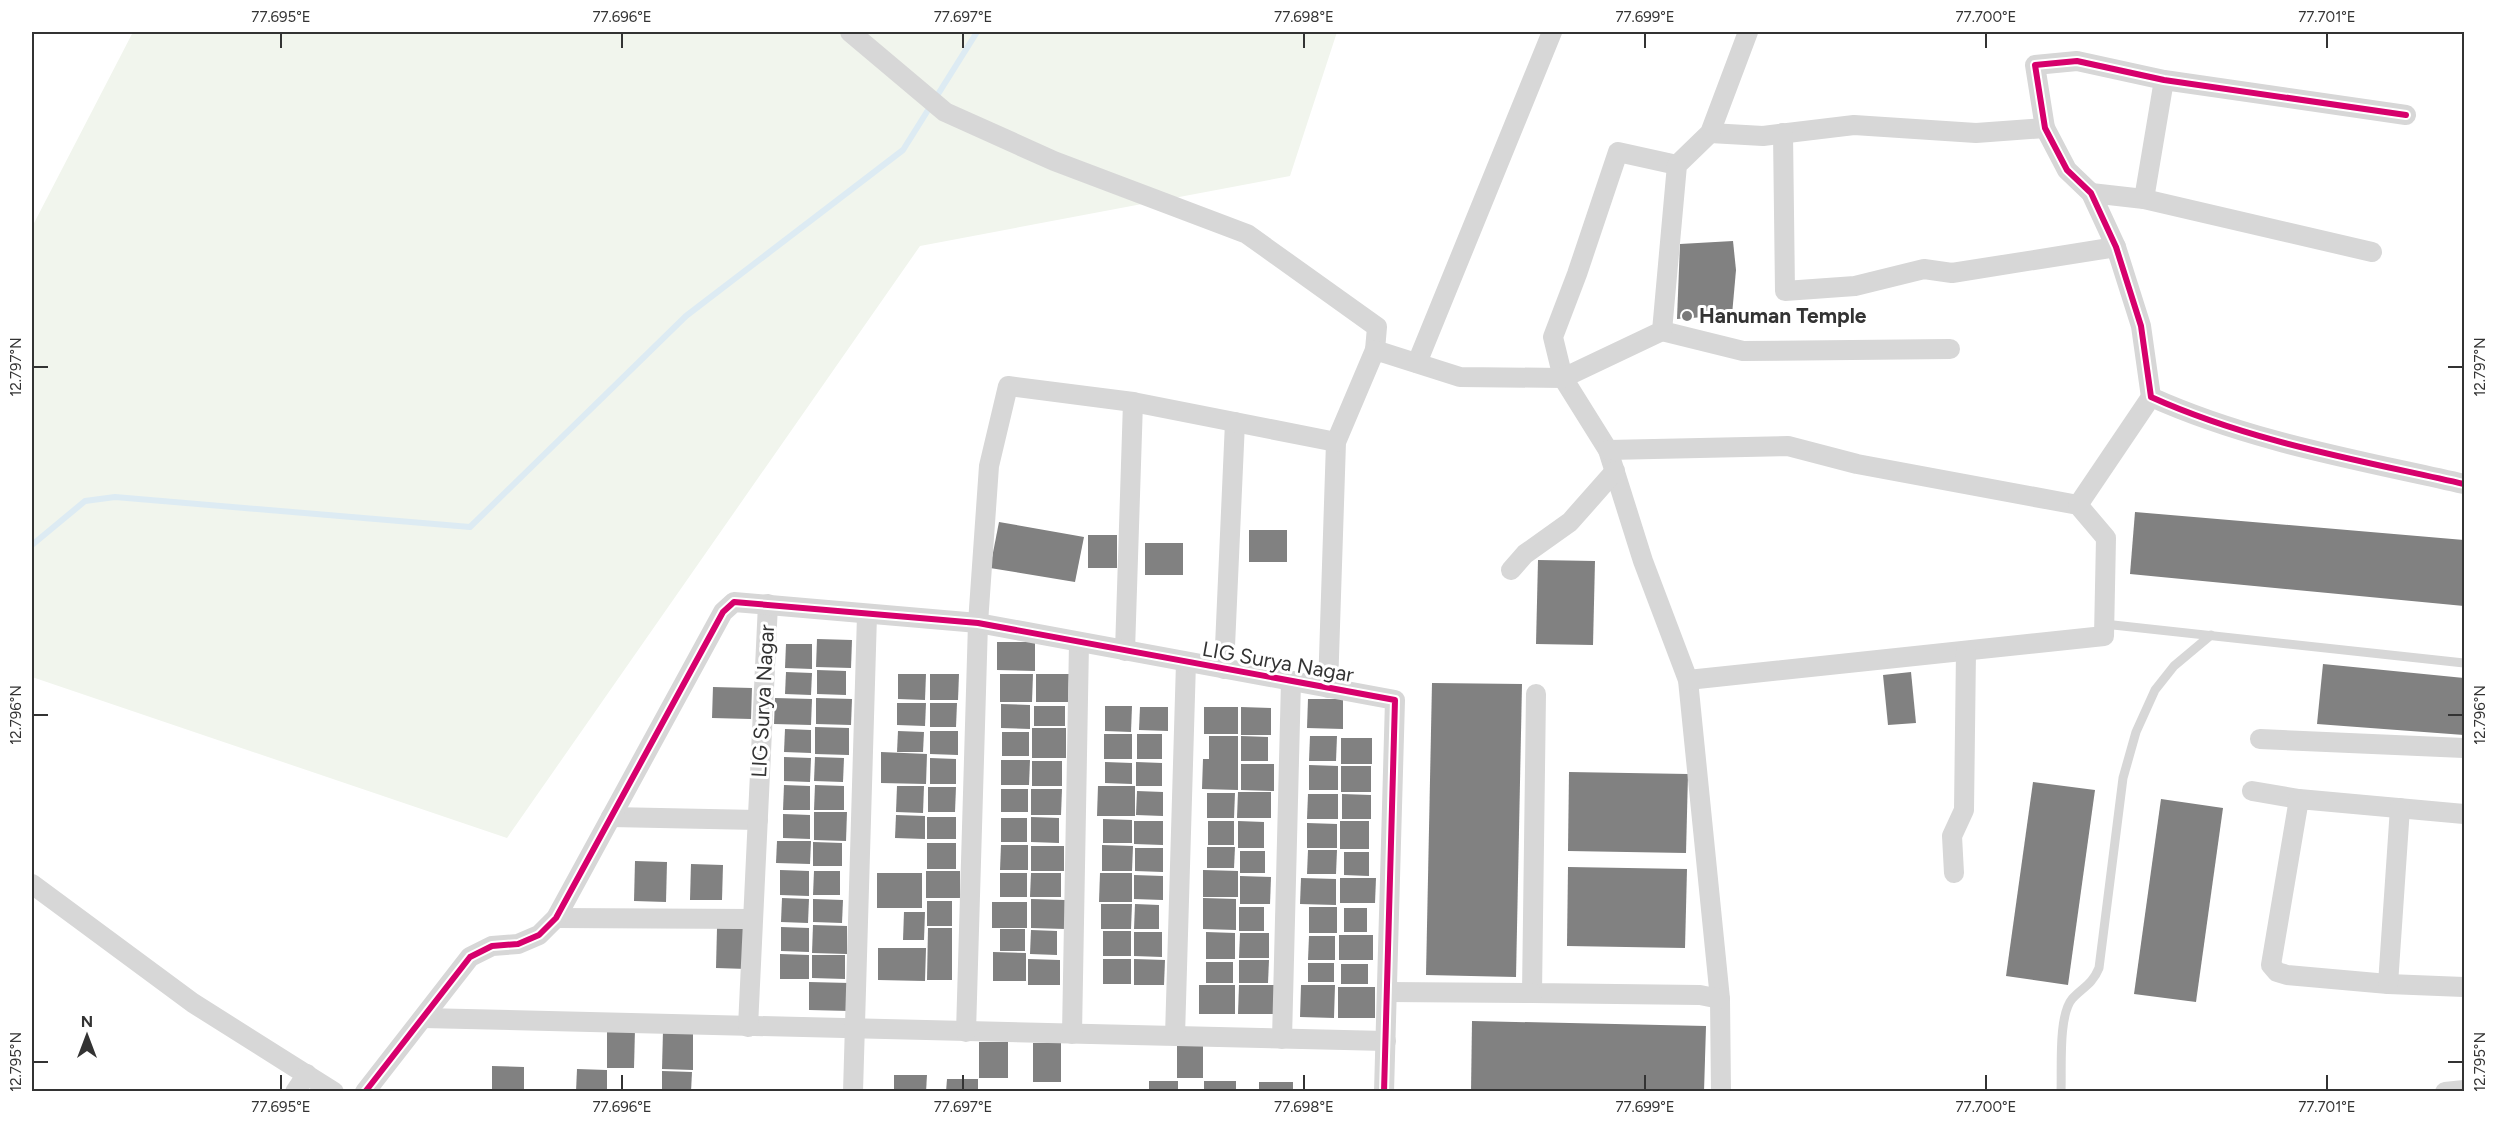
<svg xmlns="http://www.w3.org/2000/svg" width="2496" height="1123" viewBox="0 0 2496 1123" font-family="Figtree,sans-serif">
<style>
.green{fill:#f1f5ed}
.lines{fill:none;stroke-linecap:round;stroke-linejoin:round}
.stream{stroke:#ddebf3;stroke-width:6}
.building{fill:#818181}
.lane{stroke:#d7d7d7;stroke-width:9}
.street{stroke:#d7d7d7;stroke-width:20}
.cycleway-casing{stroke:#fff;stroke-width:10}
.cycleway{stroke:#d6006c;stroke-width:6}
.ticks{fill:none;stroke:#333;stroke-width:2}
.poi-dot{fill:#7a7a7a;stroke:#fff;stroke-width:2}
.labels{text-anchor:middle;stroke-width:6;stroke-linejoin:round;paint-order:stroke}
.poi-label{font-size:21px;font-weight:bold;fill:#333;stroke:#fff;text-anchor:start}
.street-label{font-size:21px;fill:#333;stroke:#fff}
.neatline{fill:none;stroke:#333;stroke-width:2}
.ticks-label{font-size:15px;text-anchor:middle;fill:#333}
</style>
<rect width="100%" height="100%" fill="#fff"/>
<!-- green -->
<path class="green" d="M133,32H1337L1290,176L920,246L507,838L32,677V227Z"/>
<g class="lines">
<!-- stream -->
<path class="stream" d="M32,545L85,501L115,497L470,527L686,316L903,150L977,32"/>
</g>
<!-- building -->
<g class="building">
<path d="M1733,241L1736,270L1732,315L1677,319L1680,244Z"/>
<path d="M2135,512L2464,540V606L2130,574Z"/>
<path d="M999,522L1084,537L1075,582L990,568Z"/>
<rect x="1249" y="530" width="38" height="32"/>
<rect x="1088" y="535" width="29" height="33"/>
<rect x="1145" y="543" width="38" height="32"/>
<path d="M1538,560L1595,561L1593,645L1536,644Z"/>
<path d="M817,639L852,640L851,668L816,667Z"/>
<path d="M997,642H1035V671L997,670Z"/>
<path d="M786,644H812V669L785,668Z"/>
<path d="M2323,664L2464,678V735L2317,724Z"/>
<path d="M817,670L846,671V695L817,694Z"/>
<path d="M786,672L812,673L811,695L785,694Z"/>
<path d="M1911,672L1916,723L1888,725L1883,675Z"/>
<path d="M898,674H926L925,700L898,699Z"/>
<path d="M930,674H959L958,700H930Z"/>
<path d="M1000,674H1033L1032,702H1000Z"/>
<path d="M1036,674H1069L1068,702H1036Z"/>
<path d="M1432,683L1522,684L1516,977L1426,975Z"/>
<path d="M713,687L752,688L751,719L712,718Z"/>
<path d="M775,698L812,699L811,725L774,724Z"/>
<path d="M816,698L852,699L851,725L816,724Z"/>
<path d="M1308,699H1343V729L1307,728Z"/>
<path d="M897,703H926L925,726L897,725Z"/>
<path d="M930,703H957L956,727H930Z"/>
<path d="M1001,704L1030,705V729L1001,728Z"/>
<rect x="1034" y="706" width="31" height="20"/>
<path d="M1105,706H1132L1131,732L1105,731Z"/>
<path d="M1140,707H1168V731L1139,730Z"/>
<rect x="1204" y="707" width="34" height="27"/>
<path d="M1241,707L1271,708V735H1241Z"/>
<path d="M815,727L849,728V755L815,754Z"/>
<rect x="1032" y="728" width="34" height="30"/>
<path d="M785,729L811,730V753L784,752Z"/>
<path d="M898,731L924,732L923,752H897Z"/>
<path d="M930,731H958V755L930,754Z"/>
<rect x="1002" y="732" width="27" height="24"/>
<rect x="1104" y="734" width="28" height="25"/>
<rect x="1137" y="734" width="25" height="25"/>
<path d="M1209,736H1238V790L1202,789L1203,759H1209Z"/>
<path d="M1241,736L1268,737V761H1241Z"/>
<path d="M1310,736H1337L1336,761H1309Z"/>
<rect x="1341" y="738" width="31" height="26"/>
<path d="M881,752L927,754L926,784L881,783Z"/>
<path d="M784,757L811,758L810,782L784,781Z"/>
<path d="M815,757L844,758L843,782L814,781Z"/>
<path d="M930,758L956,759V784H930Z"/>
<path d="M1001,760H1030L1029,785H1001Z"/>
<rect x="1032" y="761" width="30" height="25"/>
<path d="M1105,762L1132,763V784L1105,783Z"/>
<path d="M1136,762L1162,763V786H1136Z"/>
<path d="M1241,764H1274V791L1241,790Z"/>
<path d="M1309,765L1338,766V790H1309Z"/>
<rect x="1341" y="766" width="30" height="26"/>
<path d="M1569,772L1688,774L1686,853L1568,851Z"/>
<path d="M2033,782L2095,790L2068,985L2006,976Z"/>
<path d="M784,785L810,786V810H783Z"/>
<path d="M815,785L844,786V810H814Z"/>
<path d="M897,786H924L923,813L896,812Z"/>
<path d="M1098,786H1135V816H1097Z"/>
<path d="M928,787H956L955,812H928Z"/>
<rect x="1001" y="789" width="27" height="23"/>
<path d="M1031,789H1062L1061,815H1031Z"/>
<path d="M1137,791L1163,792V816L1136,815Z"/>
<path d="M1238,792H1271V818H1237Z"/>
<path d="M1207,793H1235L1234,818H1207Z"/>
<path d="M1308,794H1338V819H1307Z"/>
<path d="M1342,794L1371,795V819H1342Z"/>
<path d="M2161,799L2223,808L2196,1002L2134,994Z"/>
<path d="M814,812H847L846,841L814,840Z"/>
<path d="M783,814L810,815V839L783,838Z"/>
<path d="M896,815L925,816V839L895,838Z"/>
<rect x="927" y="817" width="29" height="22"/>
<path d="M1031,817L1059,818V843L1031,842Z"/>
<rect x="1001" y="818" width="26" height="24"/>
<path d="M1103,819L1132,820V843H1103Z"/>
<path d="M1134,821H1163V845L1134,844Z"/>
<rect x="1208" y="821" width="26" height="24"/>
<path d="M1238,821L1264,822V848H1238Z"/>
<rect x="1340" y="821" width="29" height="28"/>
<path d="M1307,823L1337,824V848H1307Z"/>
<path d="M777,841H811L810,864L776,863Z"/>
<path d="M813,842L842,843V866H813Z"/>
<rect x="927" y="843" width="29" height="26"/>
<path d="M1001,845H1028V870H1000Z"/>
<path d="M1102,845L1133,846L1132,871H1102Z"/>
<rect x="1031" y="846" width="33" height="25"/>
<path d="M1207,847H1235L1234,868H1207Z"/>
<path d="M1135,848H1163V872L1135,871Z"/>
<path d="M1308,850H1337L1336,874H1307Z"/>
<rect x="1240" y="851" width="25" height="22"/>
<path d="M1344,852H1369V876L1344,875Z"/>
<path d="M635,861L667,862L666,902L634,901Z"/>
<path d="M691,864L723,865L722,900H690Z"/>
<path d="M1568,867L1687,869L1685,948L1567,946Z"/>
<path d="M780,870L809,871V896L780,895Z"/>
<path d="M1203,870L1238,871V897H1203Z"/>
<path d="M814,871H840V895H813Z"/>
<rect x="926" y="871" width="34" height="27"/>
<rect x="877" y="873" width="45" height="35"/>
<rect x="1000" y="873" width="27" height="24"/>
<path d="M1031,873H1061V897H1030Z"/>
<path d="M1100,873H1132V902H1099Z"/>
<path d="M1134,875L1163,876V900L1134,899Z"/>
<path d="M1240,876L1271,877L1270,904H1240Z"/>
<path d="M1301,878L1336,879V905L1300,904Z"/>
<path d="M1340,878H1376L1375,903H1340Z"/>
<path d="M782,898L809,899L808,923L781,922Z"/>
<path d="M1203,898L1236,899V930L1203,929Z"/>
<path d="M813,899L843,900L842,923L813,922Z"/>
<path d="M1031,899L1065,900V929L1031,928Z"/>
<rect x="927" y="901" width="25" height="25"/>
<rect x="992" y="902" width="35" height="26"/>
<path d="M1101,904H1132L1131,929H1101Z"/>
<path d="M1135,904L1159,905V929H1134Z"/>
<rect x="1239" y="907" width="25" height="24"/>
<rect x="1309" y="907" width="28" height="26"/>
<rect x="1344" y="908" width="23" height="24"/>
<path d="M904,912H925L924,940H903Z"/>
<path d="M813,925L847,926V954L812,953Z"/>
<path d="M781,927L809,928V952L781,951Z"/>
<path d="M717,928L747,929V969L716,968Z"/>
<path d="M928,928H952V980H927Z"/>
<rect x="1000" y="929" width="25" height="22"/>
<path d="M1031,930L1057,931V955L1030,954Z"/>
<rect x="1103" y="931" width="28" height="25"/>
<path d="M1134,932H1162V957L1134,956Z"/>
<path d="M1206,932L1235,933V959H1206Z"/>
<path d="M1240,933H1269V958H1239Z"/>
<rect x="1339" y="935" width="34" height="25"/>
<path d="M1309,936H1335V960H1308Z"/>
<path d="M878,948H926L925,981L878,980Z"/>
<path d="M993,952L1026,953V981H993Z"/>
<path d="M780,954L809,955V979H780Z"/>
<path d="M812,955H845V979L812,978Z"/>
<path d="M1028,959L1060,960V985H1028Z"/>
<rect x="1103" y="959" width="28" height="25"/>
<path d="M1134,959L1165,960L1164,985H1134Z"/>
<path d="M1239,960H1269L1268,983H1239Z"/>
<rect x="1206" y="962" width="27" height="21"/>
<rect x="1308" y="963" width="26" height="19"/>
<rect x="1341" y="964" width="27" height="20"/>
<path d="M809,982L850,983V1011L809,1010Z"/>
<rect x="1199" y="985" width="36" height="29"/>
<path d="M1239,985H1276V1014H1238Z"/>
<path d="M1301,985H1335L1334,1018L1300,1017Z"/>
<rect x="1338" y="987" width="37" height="31"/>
<path d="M1472,1021L1706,1026L1704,1092H1471Z"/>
<path d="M607,1029H635L634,1068H607Z"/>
<path d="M663,1031H693V1070L662,1069Z"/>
<rect x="979" y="1042" width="29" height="36"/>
<rect x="1033" y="1043" width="28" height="39"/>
<rect x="1177" y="1045" width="26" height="33"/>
<path d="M492,1066L524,1067V1092H492Z"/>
<path d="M577,1069L607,1070V1092H576Z"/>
<path d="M662,1071L692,1072L691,1092H662Z"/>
<path d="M894,1075H927L926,1092H894Z"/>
<path d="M947,1079H978V1092H946Z"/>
<rect x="1149" y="1081" width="29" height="11"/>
<rect x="1204" y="1081" width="32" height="11"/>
<rect x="1259" y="1082" width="34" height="10"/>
</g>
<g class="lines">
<!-- lane -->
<g class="lane">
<path d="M2104,624L2464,663"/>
<path d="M2061,1092C2062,1069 2058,1016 2072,999C2083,987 2092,985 2099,968L2123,778L2136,732L2155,690L2174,666L2211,635"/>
</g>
<!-- street -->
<g class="street">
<path d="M850,32L945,112L1054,161L1247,234L1377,327L1375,350"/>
<path d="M2406,115L2164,80L2077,61L2035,65L2045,128L2067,170L2091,193L2116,247L2141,326L2151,397C2251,442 2359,460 2464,484"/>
<path d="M1710,133L1763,136L1854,125L1976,133L2045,128"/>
<path d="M1783,133L1785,291L1855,286L1924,269L1952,273L2116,247"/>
<path d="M1677,165L1618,152L1577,274L1553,337L1563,378L1608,450L1643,561L1688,680L1720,999L1721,1092"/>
<path d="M2091,193L2144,199L2372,252"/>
<path d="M2144,199L2164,80"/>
<path d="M1662,331L1743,351L1950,349"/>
<path d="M1417,363L1552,32"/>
<path d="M1608,450L1788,446L1857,464L2078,505L2106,538L2104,636L1688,680"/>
<path d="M2078,505L2151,397"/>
<path d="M1511,570L1525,554L1570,522L1615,471"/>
<path d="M1125,651L1133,402"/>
<path d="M1224,669L1235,422"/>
<path d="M1328,688L1336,442L1375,350L1460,377L1563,378L1662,331L1677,165L1710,133L1748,32"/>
<path d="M1536,694L1532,993L1700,995L1720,999"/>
<path d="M2260,739L2464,748"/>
<path d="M2252,791L2299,799"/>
<path d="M2464,814L2299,799L2271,965L2277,972L2287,975L2388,984L2464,987"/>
<path d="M611,817L758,820"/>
<path d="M1954,873L1952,836L1964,810L1966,651"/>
<path d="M32,884L193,1003L334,1092"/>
<path d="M556,918L753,919"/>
<path d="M2388,984L2400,808"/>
<path d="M1387,992L1532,993"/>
<path d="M423,1018L1386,1041"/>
<path d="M748,1027L768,604"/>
<path d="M966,1032L978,623L989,466L1008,386L1133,402L1336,442"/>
<path d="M1072,1034L1079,643"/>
<path d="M1175,1036L1186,662"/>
<path d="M1282,1039L1291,681"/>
<path d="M295,1092L307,1074"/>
<path d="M365,1092L470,957L492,946L518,944L539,935L556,918L723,612L734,602L978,623L1395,700L1384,1092"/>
<path d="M853,1092L867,615"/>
<path d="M2445,1092L2464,1090"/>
</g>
<defs>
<g id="cycleway">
<path d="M2406,115L2164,80L2077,61L2035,65L2045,128L2067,170L2091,193L2116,247L2141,326L2151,397C2251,442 2359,460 2464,484"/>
<path d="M365,1092L470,957L492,946L518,944L539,935L556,918L723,612L734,602L978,623L1395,700L1384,1092"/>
</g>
</defs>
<!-- cycleway casing -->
<use href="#cycleway" class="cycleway-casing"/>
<!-- cycleway -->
<use href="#cycleway" class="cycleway"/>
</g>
<!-- ticks -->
<path class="ticks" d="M281,33V48M622,33V48M963,33V48M1304,33V48M1645,33V48M1986,33V48M2327,33V48M33,367H48M2448,367H2463M33,715H48M2448,715H2463M33,1062H48M2448,1062H2463M281,1075V1090M622,1075V1090M963,1075V1090M1304,1075V1090M1645,1075V1090M1986,1075V1090M2327,1075V1090"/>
<!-- markers -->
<circle class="poi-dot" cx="1687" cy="316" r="6"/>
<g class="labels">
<!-- poi labels -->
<g class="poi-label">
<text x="1699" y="323">Hanuman Temple</text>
</g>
<!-- street labels -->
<g class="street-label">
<text transform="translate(1278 662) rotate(10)" y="7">LIG Surya Nagar</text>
<text transform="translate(763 701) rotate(-87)" y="7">LIG Surya Nagar</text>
</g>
</g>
<!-- border -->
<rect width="2496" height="1123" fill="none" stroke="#ffffff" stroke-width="66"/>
<!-- north arrow -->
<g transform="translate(87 1036)" stroke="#ffffff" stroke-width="4.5" paint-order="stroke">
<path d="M0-4.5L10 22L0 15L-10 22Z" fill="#333333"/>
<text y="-9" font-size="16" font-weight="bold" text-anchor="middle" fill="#333333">N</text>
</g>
<rect x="33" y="33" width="2430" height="1057" class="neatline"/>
<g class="ticks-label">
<text x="281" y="22">77.695°E</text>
<text x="622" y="22">77.696°E</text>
<text x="963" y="22">77.697°E</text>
<text x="1304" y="22">77.698°E</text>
<text x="1645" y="22">77.699°E</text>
<text x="1986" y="22">77.700°E</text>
<text x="2327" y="22">77.701°E</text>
<text transform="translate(16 367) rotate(-90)" y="5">12.797°N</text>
<text transform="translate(2480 367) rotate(-90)" y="5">12.797°N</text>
<text transform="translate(16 715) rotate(-90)" y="5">12.796°N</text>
<text transform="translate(2480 715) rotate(-90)" y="5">12.796°N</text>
<text transform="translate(16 1062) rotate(-90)" y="5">12.795°N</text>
<text transform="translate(2480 1062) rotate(-90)" y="5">12.795°N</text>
<text x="281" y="1112">77.695°E</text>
<text x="622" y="1112">77.696°E</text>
<text x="963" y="1112">77.697°E</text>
<text x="1304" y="1112">77.698°E</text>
<text x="1645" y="1112">77.699°E</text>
<text x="1986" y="1112">77.700°E</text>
<text x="2327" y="1112">77.701°E</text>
</g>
</svg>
